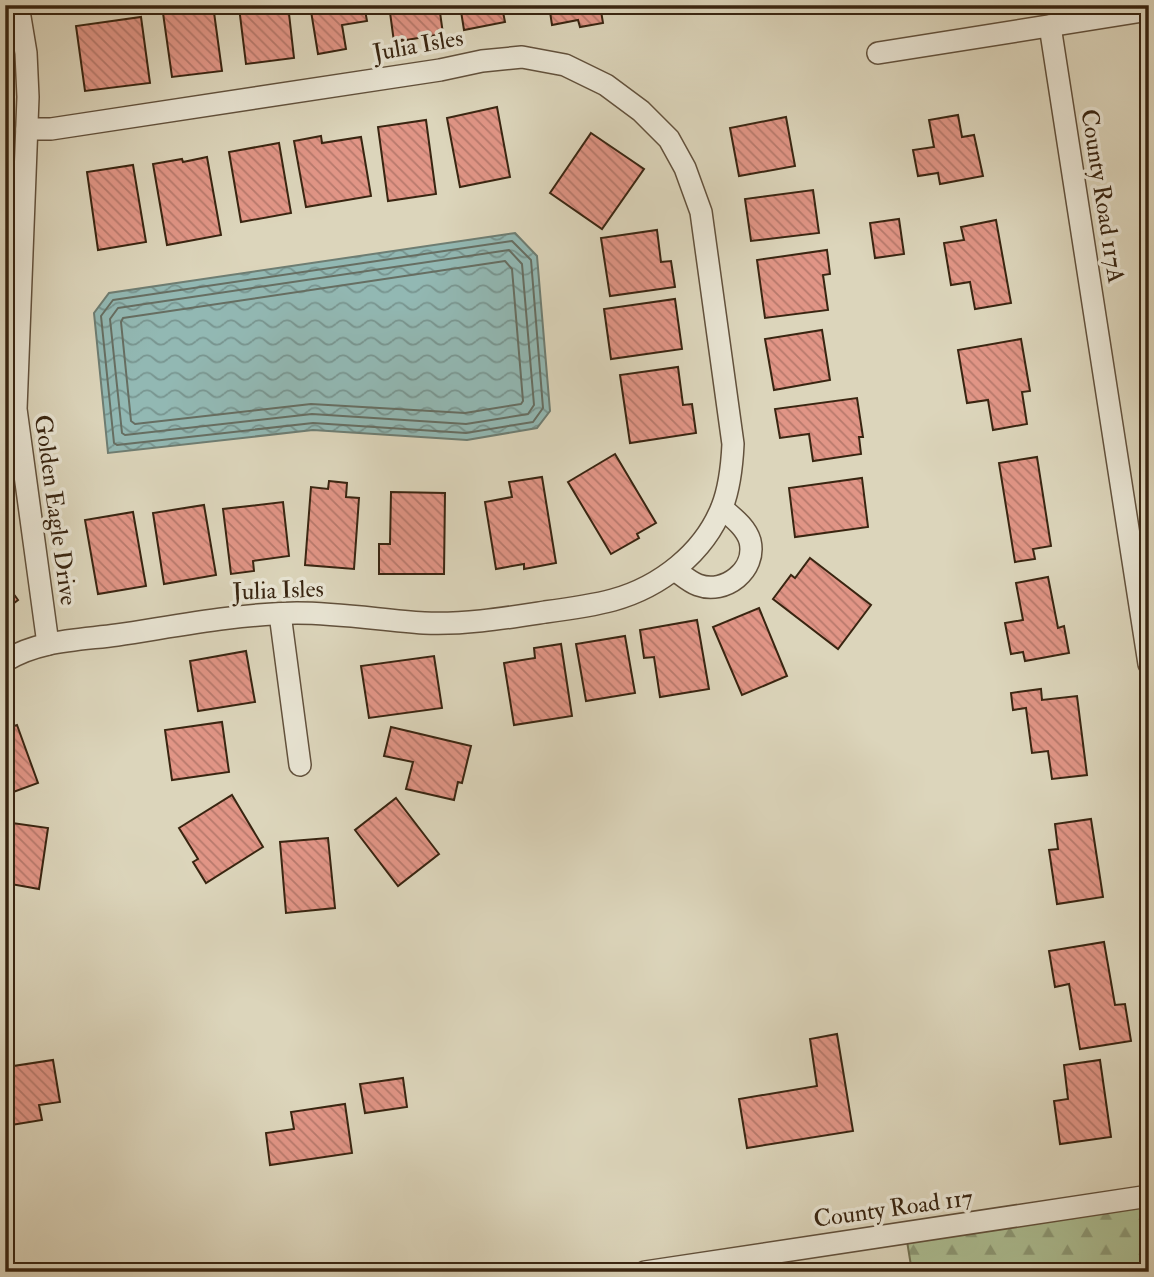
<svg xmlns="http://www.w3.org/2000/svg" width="1154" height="1277" viewBox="0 0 1154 1277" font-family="'IM FELL Double Pica',serif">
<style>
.forest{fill:url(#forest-firs);stroke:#727252;stroke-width:2}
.water{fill:url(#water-waves);stroke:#6e7d72;stroke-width:2}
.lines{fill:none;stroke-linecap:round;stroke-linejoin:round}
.shore{stroke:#666e62;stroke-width:2}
.building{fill:url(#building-back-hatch);stroke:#392511;stroke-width:2}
.street-casing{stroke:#62513c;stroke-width:24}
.street{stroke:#e8e4d3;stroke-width:21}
.labels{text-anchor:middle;stroke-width:7;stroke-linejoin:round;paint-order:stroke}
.street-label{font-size:24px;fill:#392511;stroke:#e8e4d3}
</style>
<defs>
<pattern id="forest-firs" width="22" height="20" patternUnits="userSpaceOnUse" patternTransform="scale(1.75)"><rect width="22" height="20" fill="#acbe93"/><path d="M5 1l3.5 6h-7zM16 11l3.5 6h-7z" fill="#8d9a77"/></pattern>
<pattern id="water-waves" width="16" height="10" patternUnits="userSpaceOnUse" patternTransform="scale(1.75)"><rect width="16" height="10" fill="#92b8b3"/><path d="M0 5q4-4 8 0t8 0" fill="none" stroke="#789590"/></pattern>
<pattern id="building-back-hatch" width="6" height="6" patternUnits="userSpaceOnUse" patternTransform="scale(1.75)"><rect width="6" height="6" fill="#e19586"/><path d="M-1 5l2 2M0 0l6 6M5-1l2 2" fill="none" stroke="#b7796c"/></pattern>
</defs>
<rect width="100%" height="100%" fill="#dcd5bb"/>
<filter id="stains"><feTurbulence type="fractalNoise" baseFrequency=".00286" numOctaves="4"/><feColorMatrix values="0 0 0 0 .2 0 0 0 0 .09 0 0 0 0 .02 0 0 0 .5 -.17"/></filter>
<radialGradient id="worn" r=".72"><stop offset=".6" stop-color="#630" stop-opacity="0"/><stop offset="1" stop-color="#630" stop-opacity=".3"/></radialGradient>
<!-- forest -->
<path class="forest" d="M1149,1203V1272H912L907,1241Z"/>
<!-- water -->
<path class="water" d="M515,233L537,256L550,411L537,428L467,440L313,430L108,453L94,313L109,293Z"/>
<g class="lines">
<!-- shore -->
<g class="shore">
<path d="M512,241L531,260L543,408L533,422L466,433L313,423L117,445L114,443L101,316L113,300Z"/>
<path d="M509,250L522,264L534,405L528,414L466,424L312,414L125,435L122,433L110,319L118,308Z"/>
<path d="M505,261L512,269L523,401L521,404L465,413L311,404L135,424L131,421L121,322L123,318Z"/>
</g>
</g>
<!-- building -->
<g class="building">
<path d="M213,5L222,71L172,77L162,6Z"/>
<path d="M253,5H288L294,58L246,64L239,7Z"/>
<path d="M310,5H364L367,21L342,25L346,49L318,54Z"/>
<path d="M389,5H439L443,34L394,42Z"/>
<path d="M460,5H519L520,9L503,12L505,22L464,30Z"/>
<path d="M549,5H600L603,23L580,27L578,20L552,25Z"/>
<path d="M141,17L150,83L85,91L76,26Z"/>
<path d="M1149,95V126L1147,127L1142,96Z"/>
<path d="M497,107L510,177L460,187L447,118Z"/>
<path d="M958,115L962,137L974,135L983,176L940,184L938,173L918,176L913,150L934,147L929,120Z"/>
<path d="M786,117L795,166L739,176L730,128Z"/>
<path d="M426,120L436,194L388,201L378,127Z"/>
<path d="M591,133L644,169L602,229L550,193Z"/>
<path d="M321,136L322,143L361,137L371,196L306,207L294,141Z"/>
<path d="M279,143L291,213L241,222L229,152Z"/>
<path d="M207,157L221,235L167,245L153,164L182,159L183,162Z"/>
<path d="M133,165L146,242L98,250L87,172Z"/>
<path d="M813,190L819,233L751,241L745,199Z"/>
<path d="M899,219L904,254L875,258L870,223Z"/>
<path d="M996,220L1011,303L975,309L970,282L951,285L944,243L964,240L961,227Z"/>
<path d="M657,230L661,262L671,261L675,287L610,296L601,238Z"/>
<path d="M827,250L830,274L823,275L828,310L765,318L757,260Z"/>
<path d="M675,299L682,349L611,359L604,309Z"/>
<path d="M822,330L830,380L774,390L765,339Z"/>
<path d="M1021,339L1030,391L1022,392L1027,424L993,430L988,400L967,403L958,350Z"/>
<path d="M678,367L683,405L692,404L696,433L630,443L620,375Z"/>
<path d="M857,398L863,437H859L861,454L813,461L809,434L780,438L775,409Z"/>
<path d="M615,454L656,523L637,534L639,538L611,554L568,482Z"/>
<path d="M1037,457L1051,546L1033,549L1035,559L1015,562L999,463Z"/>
<path d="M542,477L556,563L524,569V564L496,569L485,502L512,497L509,482Z"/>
<path d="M862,478L868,527L795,537L789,488Z"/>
<path d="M329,481L347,483L346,497L359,498L354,569L305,565L311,487L328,489Z"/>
<path d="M391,492L445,493L444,574H379V544H390Z"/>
<path d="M283,502L289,556L253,561L254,571L231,574L223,509Z"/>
<path d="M204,505L216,575L164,584L153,513Z"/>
<path d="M133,512L146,586L98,594L85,520Z"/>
<path d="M810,558L871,605L838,649L773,599L791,575L795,578Z"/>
<path d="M1048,577L1058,628L1064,626L1069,653L1025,661L1023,652L1011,654L1005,623L1023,620L1016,583Z"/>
<path d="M5,582L18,600L5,610Z"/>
<path d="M759,608L787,676L742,695L713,627Z"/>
<path d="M697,620L709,689L660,697L654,657L644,658L640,630Z"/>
<path d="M625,636L635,693L586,701L576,644Z"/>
<path d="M561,644L572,716L514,725L504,663L535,658L534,648Z"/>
<path d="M246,651L255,702L198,711L190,661Z"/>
<path d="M434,656L442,708L369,718L361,666Z"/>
<path d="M1041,689L1042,700L1077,696L1087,775L1052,779L1048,751L1032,753L1026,708L1013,710L1011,693Z"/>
<path d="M222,722L229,772L172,780L165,730Z"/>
<path d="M17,725L38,783L5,795V729Z"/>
<path d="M391,727L471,746L462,783L458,782L454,800L406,789L413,762L384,756Z"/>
<path d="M232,795L263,847L206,883L193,862L198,859L179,828Z"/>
<path d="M396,798L439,854L398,886L355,830Z"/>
<path d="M1091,819L1103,897L1057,904L1049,850L1058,849L1055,824Z"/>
<path d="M5,822L48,828L39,889L5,883Z"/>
<path d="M328,838L335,908L286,913L280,842Z"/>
<path d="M1104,942L1115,1005L1125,1004L1131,1041L1080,1049L1069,984L1055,987L1049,951Z"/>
<path d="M837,1034L853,1131L747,1148L739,1099L817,1086L810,1039Z"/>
<path d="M11,1055L13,1066L53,1060L60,1102L39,1105L42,1120L5,1126V1056Z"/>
<path d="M1100,1060L1111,1137L1060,1144L1054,1101L1068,1099L1064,1065Z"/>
<path d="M403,1078L407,1107L365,1113L360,1084Z"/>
<path d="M345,1104L352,1153L270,1165L266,1133L294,1129L291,1112Z"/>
</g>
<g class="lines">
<defs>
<g id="street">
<path d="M18,5L26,53L28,97L16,409L48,644"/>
<path d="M1050,26L1149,664"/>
<path d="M878,53L1149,10"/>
<path d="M675,570C682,575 690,582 698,585C725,595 757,570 750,541C746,527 732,517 722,508"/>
<path d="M280,614L300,765"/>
<path d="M5,661C38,640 80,640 117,635C177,626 236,614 297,613C339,613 381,620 424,623C464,625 506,618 545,612C568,609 591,606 613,600C660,587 704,553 722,507C730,487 732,465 733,444L701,212L685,168L669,139L641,111L606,85L565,65L522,57L482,61L440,70L51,129H27"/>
<path d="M645,1272L1149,1196"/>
</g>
</defs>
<!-- street casing -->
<use href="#street" class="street-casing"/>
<!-- street -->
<use href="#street" class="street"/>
</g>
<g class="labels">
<!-- street labels -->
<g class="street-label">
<text transform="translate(418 45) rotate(-10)" y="8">Julia Isles</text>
<text transform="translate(1103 196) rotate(81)" y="8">County Road 117A</text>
<text transform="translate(56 510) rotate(82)" y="8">Golden Eagle Drive</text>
<text transform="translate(278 590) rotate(-2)" y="8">Julia Isles</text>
<text transform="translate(893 1208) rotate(-8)" y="8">County Road 117</text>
</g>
</g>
<!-- margin -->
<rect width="1154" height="1277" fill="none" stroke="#dcd5bb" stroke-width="28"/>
<rect x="7" y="7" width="1140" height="1263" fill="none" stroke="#392511" stroke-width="3.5"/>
<rect x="14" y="14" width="1126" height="1249" fill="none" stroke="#392511" stroke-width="2"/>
<rect width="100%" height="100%" filter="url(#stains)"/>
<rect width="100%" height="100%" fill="url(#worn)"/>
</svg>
